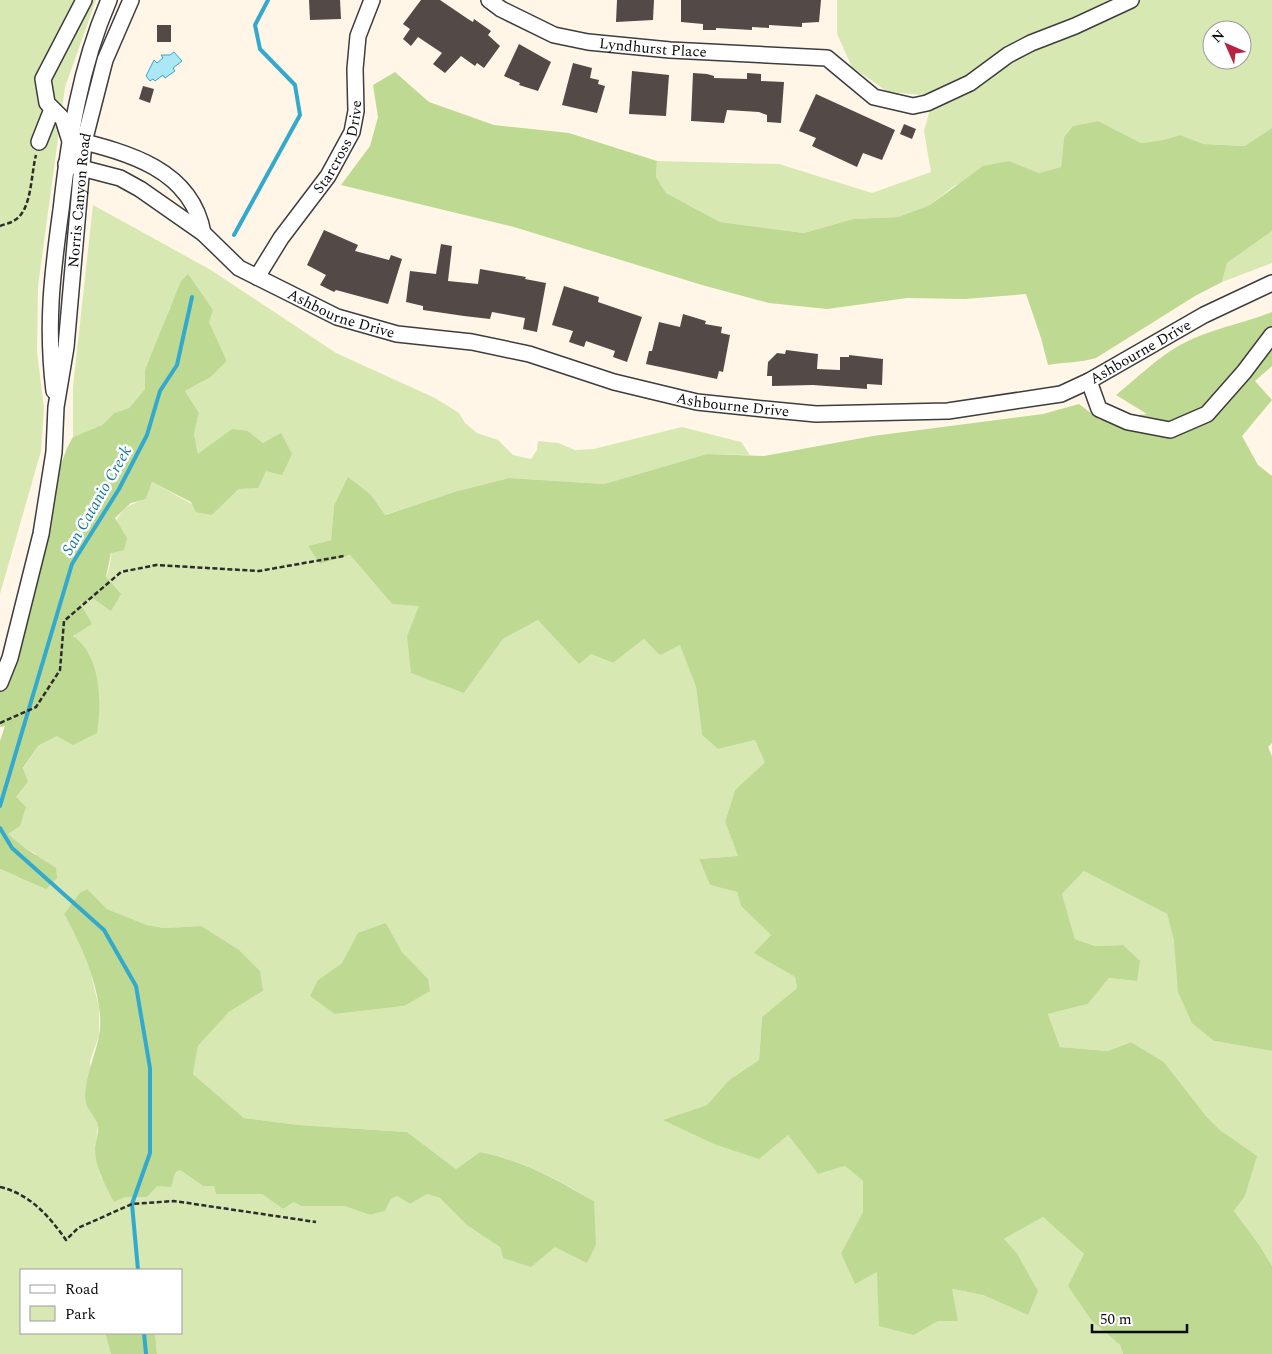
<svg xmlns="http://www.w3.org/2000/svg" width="1272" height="1354" viewBox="0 0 1272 1354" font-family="Spectral,serif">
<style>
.green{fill:#d7e8b2;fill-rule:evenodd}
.forest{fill:#bed991}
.water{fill:#ace7f6;stroke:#33aacd}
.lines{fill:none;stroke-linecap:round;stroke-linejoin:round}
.stream{stroke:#33aacd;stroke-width:4}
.building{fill:#534946}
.minor-casing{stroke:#3d3d3d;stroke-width:18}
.path{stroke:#2c2c2c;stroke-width:2.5;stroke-dasharray:5 2.5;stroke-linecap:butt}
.minor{stroke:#fff;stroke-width:15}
.labels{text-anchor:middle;stroke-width:5;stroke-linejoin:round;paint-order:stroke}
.street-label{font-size:15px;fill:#0a0a0a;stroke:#fff}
.water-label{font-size:16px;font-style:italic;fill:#14779b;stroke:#fff}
</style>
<rect width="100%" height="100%" fill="#fff6e7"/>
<!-- green -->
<g class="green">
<path d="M0,0H96L65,87L38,286L37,352L44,408L41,451L0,594Z"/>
<path d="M837,0H1272V128L1246,146L1204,144L1180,135L1163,140L1141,143L1098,121L1073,126L1064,137L1061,167L1039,173L1009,161L954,186L930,205L898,217L853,219L804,233L720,222L666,193L656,177L657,161L779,164L872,193L931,172L924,131L929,113L924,95L888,92L852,67L837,34ZM1212,30H1242V60H1212Z"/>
<path d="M93,205L211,270L336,353L435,398L459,413L465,423L477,433L498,440L513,455L531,459L537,450L538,441L558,443L575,450L594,449L682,427L741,442L750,455L707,454L604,484L509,478L454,492L384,515L371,495L334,506L331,540L308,546L320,564L350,555L392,604L420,605L407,636L464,693L503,639L538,620L591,654L613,663L644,639L680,644L696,687L702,735L718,749L755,740L766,761L735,790L725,822L738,856L699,859L710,885L737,892L741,906L771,935L755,953L795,977L797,988L762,1017L759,1060L729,1080L707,1105L664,1120L788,1135L818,1174L845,1166L863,1181V1212L841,1253L877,1271L914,1335L938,1321L952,1289L983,1295L1028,1315L1016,1252L1004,1239L1043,1217L1084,1254L1092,1321L1120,1345L1123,1354H157L155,1333H181V1270H21V1333H105L111,1354H0V869L18,877L36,854L25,848L8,834L16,797L28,782L23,769L38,746L57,736L80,603L94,599C98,592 103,585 106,578C120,544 99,512 146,499L152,482L212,515L239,489L263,443L248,431L198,454L194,434L199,413L185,391L211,377L227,361L209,322L170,307L159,340L145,370V389L129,408L114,413L102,425L73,437V387ZM86,889L107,909L147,925L164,928L201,926L263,991L229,1012L198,1046L193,1074L244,1118L299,1125L407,1132L456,1169L480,1152C525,1161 555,1178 594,1201L503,1258L500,1247L440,1198L427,1194L410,1204L397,1196L391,1199L385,1211L370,1215L344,1206H301L294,1202L283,1209L262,1194H216L214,1186H203L180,1170L156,1186L147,1197H125L101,1178L95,1150L98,1125L90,1061L99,1036V1007L90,970L75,932L64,914ZM386,923L402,952L428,979L404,1006L335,1014L318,980L342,963Z"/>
<path d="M1272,231V263L1222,282L1227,263Z"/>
<path d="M1084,871L1167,914L1174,941L1214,1041L1272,1051V1266L1260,1246L1234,1211L1245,1196L1256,1156L1220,1130L1206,1116L1164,1062L1131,1042L1108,1051L1060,1047L1048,1014L1088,1004L1109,978L1137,981L1123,945L1095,946L1075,939L1062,894Z"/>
</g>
<!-- forest -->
<g class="forest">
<path d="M395,72L429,102L494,125L569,133L657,161L656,177L666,193L720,222L804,233L853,219L898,217L930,205L983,166L1009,161L1039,173L1061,167L1064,137L1073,126L1098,121L1141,143L1163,140L1180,135L1204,144L1245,146L1272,128V231L1227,263L1222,282L1195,296L1096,358C1080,363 1065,362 1048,365L1041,338L1026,294L965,299L907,298L827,309L769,303L702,285L514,227L341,185L370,146L378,117L373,85Z"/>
<path d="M188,274L213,310L209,322L227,361L211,377L185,391L199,413L194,434L198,454L232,429L248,431L263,443L281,433L292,454L282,475L266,471L258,488L239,489L212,515L196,512L191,502L152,482L146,499L131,503L115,518L127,538L124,550L111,553L106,577L121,594L111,611L94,599L80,603L92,624L73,636C101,655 102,703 97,733L73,745L57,736L38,746L23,768L28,782L16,797L26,807L20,826L8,834L25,848L56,868L57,878L46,889L0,869V741L5,726L0,727V691H5L17,662L28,612L46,546L57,475L67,448L73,437L102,425L114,413L129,408L145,389V370L181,281Z"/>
<path d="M1272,312V366L1255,381L1272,400L1242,436L1258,465L1272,476V743L1268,747L1272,756V1051L1214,1041L1192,1023L1178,992L1174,941L1167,914L1084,871L1062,894L1075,939L1095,946L1123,945L1140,961L1137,981L1109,978L1088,1004L1048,1014L1060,1047L1108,1051L1131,1042L1164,1062L1206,1116L1220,1130L1257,1156L1245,1196L1234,1211L1260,1246L1272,1266V1354H1123L1120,1345L1092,1321L1068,1286L1084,1254L1043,1217L1004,1239L1016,1252L1038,1291L1028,1315L983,1295L952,1289L958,1321H938L914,1335L879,1326L877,1272L855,1284L841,1253L863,1212V1181L845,1166L818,1174L788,1135L759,1159L714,1144L663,1120L707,1105L729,1080L759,1060L762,1017L797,988L795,977L754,953L771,935L741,906L737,892L710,885L699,859L738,856L725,822L735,790L765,762L755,740L718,749L702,735L696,687L680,645L660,655L644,639L613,663L591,654L579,664L538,620L503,639L464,693L411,673L407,636L419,606L392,604L350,555L320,564L308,546L331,540L334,506L348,477L371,495L385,515L454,492L509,478L604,484L707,454L764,456L873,436L1043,414L1079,404L1100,420L1147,414L1116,395C1136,379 1157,358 1180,345C1209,329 1242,324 1272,312Z"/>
<path d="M87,889L107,909L147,925L164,928L201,926L239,950L260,971L263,991L229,1012L198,1046L193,1074L244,1118L299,1125L407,1132L456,1169L480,1152C525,1161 555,1179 594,1201L596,1245L587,1263L555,1247L531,1267L503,1258L500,1247L467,1225L440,1198L427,1194L410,1204L397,1196L391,1199L385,1211L370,1215L344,1206H301L294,1202L283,1209L262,1194H216L214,1186H203L180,1170L175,1173L171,1187L157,1186L147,1197H125L114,1202C106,1186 95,1168 95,1149C95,1141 99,1134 98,1126C97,1118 88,1111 86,1103C82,1086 96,1053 99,1036C106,1000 82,945 64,914L80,893Z"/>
<path d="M386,923L402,952L428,979L430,991L404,1006L335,1014L310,996L318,980L342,963L358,933Z"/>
<path d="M105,1333H155L157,1354H111Z"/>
</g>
<!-- water -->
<path class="water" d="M174,52L182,61L173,68L175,71L165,78L163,75L155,81L153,79L150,81L146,76L154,60L157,63L163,58L161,55H170Z"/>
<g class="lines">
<!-- stream -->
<g class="stream">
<path d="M234,235L300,115L295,85L260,49L255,25L268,0"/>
<path d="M0,806L72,564L119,489L147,435L160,391L177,365L192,297"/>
<path d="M0,828L12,848L104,930L136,986L150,1068V1153L132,1204L138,1270"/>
<path d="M144,1333L146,1354"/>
</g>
</g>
<!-- building -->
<g class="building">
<path d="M309,0H340L341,19L310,20Z"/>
<path d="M421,0H440L468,19L473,22L474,19L491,31L488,35L500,46L484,68L477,63L475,66L461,56L445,73L433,64L442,53L418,37L411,46L403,39L410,29L403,24Z"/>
<path d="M617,0H654L653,20L616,22Z"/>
<path d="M681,0H821L819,22L802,23V27L769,25V28L752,27V30L716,28V30H703V24L681,22Z"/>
<rect x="157" y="25" width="14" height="17"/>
<path d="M519,44L551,62L538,91L519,85L520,83L504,76Z"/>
<path d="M573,63L592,68L590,78L599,80L598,84L605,86L597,113L562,105Z"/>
<path d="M632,71L669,75L666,116L629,114Z"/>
<path d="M693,73L707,74L714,76V78L747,79V73L761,74V81L784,82L781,123L767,122V115L759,112L727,110L724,123L691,121Z"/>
<path d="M143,86L154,89L150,103L139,99Z"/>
<path d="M816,94L895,130L882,160L863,153L857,167L812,146L816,138L799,131Z"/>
<path d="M904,124L916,129L912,139L900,134Z"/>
<path d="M324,230L358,245L355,251L389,260L391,255L402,259L388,304L336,290L334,292L320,285L326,275L307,265Z"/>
<path d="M441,244L452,246L448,281L478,284L480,269L526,277L525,279L546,283L537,332L523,329L525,318L492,312L490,319L464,316L423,310V306L406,302L410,271L436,274Z"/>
<path d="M564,286L599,297L598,302L642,317L627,362L613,357L615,351L586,341L584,347L569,342L573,331L552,325Z"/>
<path d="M683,314L706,321L705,324L722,327L721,333L730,335L723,372L719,371L717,379L646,364L649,351H652L659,322L680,327Z"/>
<path d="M786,350L818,354L817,369L840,370V357H849V355L883,359L882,385L867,384V389L813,385L772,386V376H767L768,362L777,353L785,354Z"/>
</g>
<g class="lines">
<defs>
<g id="minor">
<path d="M84,0L43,79L47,103L63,119L69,138C124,152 191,167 203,233"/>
<path id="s1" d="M489,0L501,9L554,35L588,42L670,50L827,58L874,97L913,106L927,103L970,83L1008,55L1031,43L1075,26L1131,0"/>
<path d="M39,142L52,109"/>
<path id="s2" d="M66,164L120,178L140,189L203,233L239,268L337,317L397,334L472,342L529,354L614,382L697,402L764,409L816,414L948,411L1061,394L1089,381L1204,315L1272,283"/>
<path id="s3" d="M257,277L281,238L328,176L352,132L356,111L355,69L358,36L372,0"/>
<path d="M1089,381L1099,409L1128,422L1170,430L1207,414L1244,372L1272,335"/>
<path d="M54,391C46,325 52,275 61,210C69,138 80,67 109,0"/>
<path id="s4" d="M0,683L10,658L41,534L54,452L56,407L66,347L84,142L105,60L131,0"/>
</g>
</defs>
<!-- minor casing -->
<use href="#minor" class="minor-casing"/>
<!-- path -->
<g class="path">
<path d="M0,226C5,224 11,223 15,220C32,210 31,173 36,155"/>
<path d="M0,723L36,707L60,670L64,621L121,572L156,565L259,571L344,556"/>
<path d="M0,1187C30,1194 49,1216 66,1240L78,1228L132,1204L174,1201L316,1222"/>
</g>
<!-- minor -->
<use href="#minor" class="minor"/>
</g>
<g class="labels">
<!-- street labels -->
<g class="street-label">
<text dy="5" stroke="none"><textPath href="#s1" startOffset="174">Lyndhurst Place</textPath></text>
<text dy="5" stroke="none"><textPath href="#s3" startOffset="155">Starcross Drive</textPath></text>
<text dy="5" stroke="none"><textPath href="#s4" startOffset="491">Norris Canyon Road</textPath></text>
<text dy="5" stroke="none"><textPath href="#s2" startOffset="318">Ashbourne Drive</textPath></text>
<text dy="5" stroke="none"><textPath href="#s2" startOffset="1142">Ashbourne Drive</textPath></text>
<text dy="5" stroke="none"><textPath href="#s2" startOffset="722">Ashbourne Drive</textPath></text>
</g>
<!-- water labels -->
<g class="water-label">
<text transform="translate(96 500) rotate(-60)" y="6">San Catanio Creek</text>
</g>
</g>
<!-- legend -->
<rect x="20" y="1269" width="162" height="65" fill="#ffffff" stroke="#9d9d9d"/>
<rect x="30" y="1285" width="25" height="8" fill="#ffffff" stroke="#9d9d9d"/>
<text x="65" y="1294" font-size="15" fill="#0a0a0a">Road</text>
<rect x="30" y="1306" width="25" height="15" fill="#d7e8b2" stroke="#9d9d9d"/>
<text x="65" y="1319" font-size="15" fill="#0a0a0a">Park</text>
<!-- north arrow -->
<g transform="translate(1227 45) rotate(315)"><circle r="24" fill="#ffffff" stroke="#9d9d9d"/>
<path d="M0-4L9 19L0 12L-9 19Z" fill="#b92343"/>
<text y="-8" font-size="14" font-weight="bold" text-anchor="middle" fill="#0a0a0a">N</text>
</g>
<!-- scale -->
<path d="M1092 1324v8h95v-8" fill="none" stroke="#0a0a0a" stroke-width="2.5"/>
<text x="1100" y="1324" font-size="15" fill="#0a0a0a" stroke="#ffffff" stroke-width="4" paint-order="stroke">50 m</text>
</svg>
